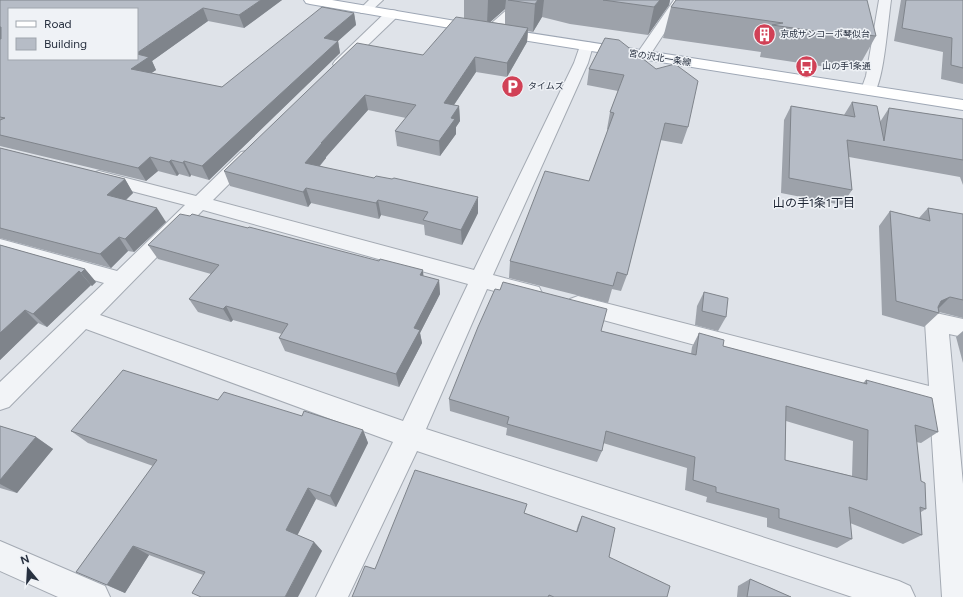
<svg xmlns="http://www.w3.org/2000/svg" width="963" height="597" viewBox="0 0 963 597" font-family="Figtree,'Noto Sans JP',sans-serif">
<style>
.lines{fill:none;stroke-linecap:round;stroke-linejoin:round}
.minor-casing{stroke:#a4aab3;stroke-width:2}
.major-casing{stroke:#9ea7b5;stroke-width:2}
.minor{fill:#f2f4f7;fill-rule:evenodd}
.major{fill:#fff;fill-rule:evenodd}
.wall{fill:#9da2aa;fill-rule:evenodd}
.shaded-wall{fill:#7f848b}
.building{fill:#b6bcc6;stroke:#7f848b;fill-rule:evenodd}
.labels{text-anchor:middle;stroke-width:3;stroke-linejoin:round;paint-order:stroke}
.far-poi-label{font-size:9px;fill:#283140;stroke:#eff2f6;text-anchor:start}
.far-street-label{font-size:9px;fill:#283140;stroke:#eff2f6}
.neighbourhood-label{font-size:12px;fill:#1a2231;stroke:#eff2f6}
</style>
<rect width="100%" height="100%" fill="#dfe3e9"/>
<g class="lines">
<defs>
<g id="minor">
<path d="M369,0H383L369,13H361L359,10Z"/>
<path d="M518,0H531L496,34H486L484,31L486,28Z"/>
<path d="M674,0H686L648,58L643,59L638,58L636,55Z"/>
<path d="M879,0H891C888,20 884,80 874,93L869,95L864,93L861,90L866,76Z"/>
<path d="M392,10L397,11L398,14L397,17L345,67L340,68L335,67L333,64L335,61L387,11Z"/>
<path d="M586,42L591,43L593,46L588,63L493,275L539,287L542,293L539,299L531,301L487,289L426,429L899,581L910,586L915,597H852L417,451L348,597H316L393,442L86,329L9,407L0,410V382L104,283L0,253V239L117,271L185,205L93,181L90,177L93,173L99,171L196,196L241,152L247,151L253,152L256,156L253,160L213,200L474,270L574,63L581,43ZM203,210L468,284L403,421L100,315Z"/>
<path d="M578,296L929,386L925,322L928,316L936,313L963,319V337L949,334L963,484V597H942L930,409L570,311L567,305L570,299Z"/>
<path d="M0,541L105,586L110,597H58L0,571Z"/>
</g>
<path id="major" d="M304,0H332L491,27L963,100V110L491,35L310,4L306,3Z"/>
</defs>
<!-- minor casing -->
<use href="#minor" class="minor-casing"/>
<!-- major casing -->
<use href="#major" class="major-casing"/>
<!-- minor -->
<use href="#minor" class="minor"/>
<!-- major -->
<use href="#major" class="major"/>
</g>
<!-- wall -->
<g class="wall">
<path d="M0,0H282L244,28L208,21L152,61L156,70L151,73L222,87L354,13L356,25L338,41L340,53L209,180L191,175L190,177L179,174L177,176L158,171L146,181L0,146Z"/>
<path d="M464,0H670L669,5L648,35L570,24L542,17L533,32L528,31L527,42L507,77L476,72L454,105L459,106L460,121L456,127V134L440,156L397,146L395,131L406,118L368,110L326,157V158L320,166L478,213L462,245L425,235L424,225L381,215L379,219L311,203L308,207L230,186L224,171L423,55L464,18ZM505,9V24L490,22Z"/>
<path d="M676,0L876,36L858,68L842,66L840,69L760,57L761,52L663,38L671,7Z"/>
<path d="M901,0H963V84L941,79L943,52L894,41Z"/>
<path d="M605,38L688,127L682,144L660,140L627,275L621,291L612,289L608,303L509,278L510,261L589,181L608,130L607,129L610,112L618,91L587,85L589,69Z"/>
<path d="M852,102L880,122L889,108L963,119V185L960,177L849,157L852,190L842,205L781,193L784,120L791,106L844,115Z"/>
<path d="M0,148L125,179L133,193L126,200L166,222L134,252L128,251L111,268L0,238Z"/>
<path d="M928,208L963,214V318L939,312V313L924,327L882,315L879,226L890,211L919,218Z"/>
<path d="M0,245L85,269L96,282L92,286L91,285L47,327L38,323L0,360Z"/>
<path d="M148,245L379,261L423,270V276L439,280L440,294L420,333L422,343L399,387L285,351L279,338L282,334L233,320L231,322L198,312L189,299L211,274L158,259Z"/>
<path d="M704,292L726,317L718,331L695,325L697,306Z"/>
<path d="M601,331L691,354L692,347L699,333L723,346L863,383L866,380L938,432L921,443L916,442L921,481L926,509L921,512L922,535L903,544L850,523L852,539L837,548L767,527V518L706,502L707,497L685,490L687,468L603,443L602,451L597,462L506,435L507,428L450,411L449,399ZM786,421L853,441L852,476L785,460Z"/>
<path d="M963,331V363L956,337Z"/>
<path d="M218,400L302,416L363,430L368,443L336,507L316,499L297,535L314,542L322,551L203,575L149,555L125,593L76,572L153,466L88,443L71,431Z"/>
<path d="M0,426L36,437L53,449L17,493L0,488Z"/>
<path d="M525,513L576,532L578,525L582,516L609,557L667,597H352L375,569Z"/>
<path d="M750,579L791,597H737L738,586Z"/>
</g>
<!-- shaded-wall -->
<g class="shaded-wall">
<path d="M261,0H282L244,28L239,15Z"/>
<path d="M488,0H506L505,9L487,25Z"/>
<path d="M538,0H544L542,17L533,32L535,4Z"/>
<path d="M660,0H670L669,5L648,35L654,7Z"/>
<path d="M203,8L208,21L152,61L156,70L138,82L131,69L137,56V53Z"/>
<path d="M354,13L356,25L338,41L340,53L209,180L202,166L324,38Z"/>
<path d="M0,27H1L9,38L0,43Z"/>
<path d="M528,28L527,42L507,77V63Z"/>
<path d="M475,57L476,72L445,118L444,103Z"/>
<path d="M365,95L368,110L326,157V158L309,178L305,163L321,143Z"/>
<path d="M459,106L460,121L456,127V134L440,156L439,141L451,118Z"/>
<path d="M150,157L158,171L146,181L138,168Z"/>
<path d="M171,160L179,174L177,176L169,162Z"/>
<path d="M184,161L191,175L190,177L183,163Z"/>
<path d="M125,179L133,193L116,209L107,195Z"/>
<path d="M306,188L311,203L308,207L303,192Z"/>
<path d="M478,197V213L462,245L461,230Z"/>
<path d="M378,200L381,215L379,219L376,203Z"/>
<path d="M157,208L166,222L134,252L125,239Z"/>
<path d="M119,237L128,251L111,268L100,254Z"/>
<path d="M85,269L96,282L92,286L81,273Z"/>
<path d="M423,270L424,284L420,275Z"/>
<path d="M79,271L91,285L47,327L33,314Z"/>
<path d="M439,280L440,294L420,333L422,343L399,387L396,374L414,328Z"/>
<path d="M950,297L935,312L941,301Z"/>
<path d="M226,306L233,320L231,322L223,309Z"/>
<path d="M25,310L38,323L0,360V333Z"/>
<path d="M363,430L368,443L336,507L330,496Z"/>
<path d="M36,437L53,449L17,493L0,484V480Z"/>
<path d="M308,488L316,499L295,540L286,530Z"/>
<path d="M314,542L322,551L298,597H285Z"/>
<path d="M133,546L149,555L125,593L107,585Z"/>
</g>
<!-- building -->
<g class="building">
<path d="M0,0H261L239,15L203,8L137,53V9H9V59H137V54L149,57L131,69L222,87L322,7L354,13L324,38L338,41L202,166L184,161L183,163L171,160L169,162L150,157L138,168L0,135V120L5,118L0,117V39H1V27H0Z"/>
<path d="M508,0H538L535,4Z"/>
<path d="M603,0H660L654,7Z"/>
<path d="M676,0H867L876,36L856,34L857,37L772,25L783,23L671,7Z"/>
<path d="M906,0H963V68L951,65L952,38L902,28Z"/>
<path d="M456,17L528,28L507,63L475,57L444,103L459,106L451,118L455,119L439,141L395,131L416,105L365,95L321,143H322L305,163L374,178L376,176L392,179L394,178L478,197L461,230L423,220L428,212L378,200L376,203L306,188L303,192L224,171L357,43L423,55Z"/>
<path d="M605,38L619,40L656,69L675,64L698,81L688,127L665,123L627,275L617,272L613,286L510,261L545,171L589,181L614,113L610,112L624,75L589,69Z"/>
<path d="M852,102L877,106L884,141L889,108L963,119V160L847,140L852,190L789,178L791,106L855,117Z"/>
<path d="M0,148L125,179L107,195L157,208L125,239L119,237L100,254L0,228Z"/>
<path d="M928,208L963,214V300L950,297L941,301L938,307L939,313L896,301L890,211L930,221Z"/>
<path d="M180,214L190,216L192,214L248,228L249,227L379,261L380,259L423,270L420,275L439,280L414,328L420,330L396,374L279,338L288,324L226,306L223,309L189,299L219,265L148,245Z"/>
<path d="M0,245L85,269L81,273L79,271L33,314L25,310L0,333Z"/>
<path d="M503,282L607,309L601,331L696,355L699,333L724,340L723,346L867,384L866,380L932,398L938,432L915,425L921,481L925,483L926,509L920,507L922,535L849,507L852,539L779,518V509L716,492V487L693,480L695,457L606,431L602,451L507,424L509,417L449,399L478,327L495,289L500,290ZM786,406L868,430L867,480L785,460Z"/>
<path d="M704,292L728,298L726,317L702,311Z"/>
<path d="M123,370L218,400L224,392L302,416L304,411L363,430L330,496L308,488L286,530L314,542L285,597H201L192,593L205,572L133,546L107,585L76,572L157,460L71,431Z"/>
<path d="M0,426L36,437L0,480Z"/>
<path d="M415,470L527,504L524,513L577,532L582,516L615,528L609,557L670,586L667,597H554L549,595L548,597H352L365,566L375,569Z"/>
<path d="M750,579L791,597H747Z"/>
</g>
<!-- icons -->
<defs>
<symbol id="building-disc" viewBox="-11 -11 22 22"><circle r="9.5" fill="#d14156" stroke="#eff2f6"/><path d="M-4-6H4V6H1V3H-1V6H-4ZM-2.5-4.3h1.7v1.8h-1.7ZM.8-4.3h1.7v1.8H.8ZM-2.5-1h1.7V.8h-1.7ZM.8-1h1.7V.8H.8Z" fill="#fff"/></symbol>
<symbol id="bus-disc" viewBox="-11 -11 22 22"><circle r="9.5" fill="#d14156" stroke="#eff2f6"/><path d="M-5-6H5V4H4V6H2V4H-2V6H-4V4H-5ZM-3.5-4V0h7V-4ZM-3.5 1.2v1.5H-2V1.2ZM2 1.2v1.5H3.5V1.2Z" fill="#fff"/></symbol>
<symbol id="parking-disc" viewBox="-11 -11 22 22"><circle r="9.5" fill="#d14156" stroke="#eff2f6"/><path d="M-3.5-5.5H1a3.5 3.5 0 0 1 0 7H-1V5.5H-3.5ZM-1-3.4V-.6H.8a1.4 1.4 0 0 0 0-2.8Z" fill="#fff"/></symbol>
</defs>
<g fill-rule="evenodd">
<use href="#building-disc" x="752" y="22" width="25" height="25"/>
<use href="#bus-disc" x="794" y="54" width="25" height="25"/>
<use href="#parking-disc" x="500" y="74" width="25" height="25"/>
</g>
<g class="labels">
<!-- far-poi labels -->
<g class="far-poi-label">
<text x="780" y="37">京成サンコーポ琴似台</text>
<text x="822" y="69">山の手1条通</text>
<text x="528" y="89">タイムズ</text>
</g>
<!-- far-street labels -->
<g class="far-street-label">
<text transform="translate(660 58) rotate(9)" y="3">宮の沢北一条線</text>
</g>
<!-- neighbourhood labels -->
<g class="neighbourhood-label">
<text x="814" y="207">山の手1条1丁目</text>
</g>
</g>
<!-- legend -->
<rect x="8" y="8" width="130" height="52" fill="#eff2f6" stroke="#9fa5ad"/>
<rect x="16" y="21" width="20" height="6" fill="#ffffff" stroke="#9fa5ad"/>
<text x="44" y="28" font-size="12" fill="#283140">Road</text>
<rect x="16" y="38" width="20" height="12" fill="#b6bcc6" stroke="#9fa5ad"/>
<text x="44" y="48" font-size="12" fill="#283140">Building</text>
<!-- north arrow -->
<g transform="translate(28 569) rotate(342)" stroke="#eff2f6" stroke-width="3" paint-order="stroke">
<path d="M0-3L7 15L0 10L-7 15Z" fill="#283140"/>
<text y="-6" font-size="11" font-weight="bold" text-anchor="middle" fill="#283140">N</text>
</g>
</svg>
